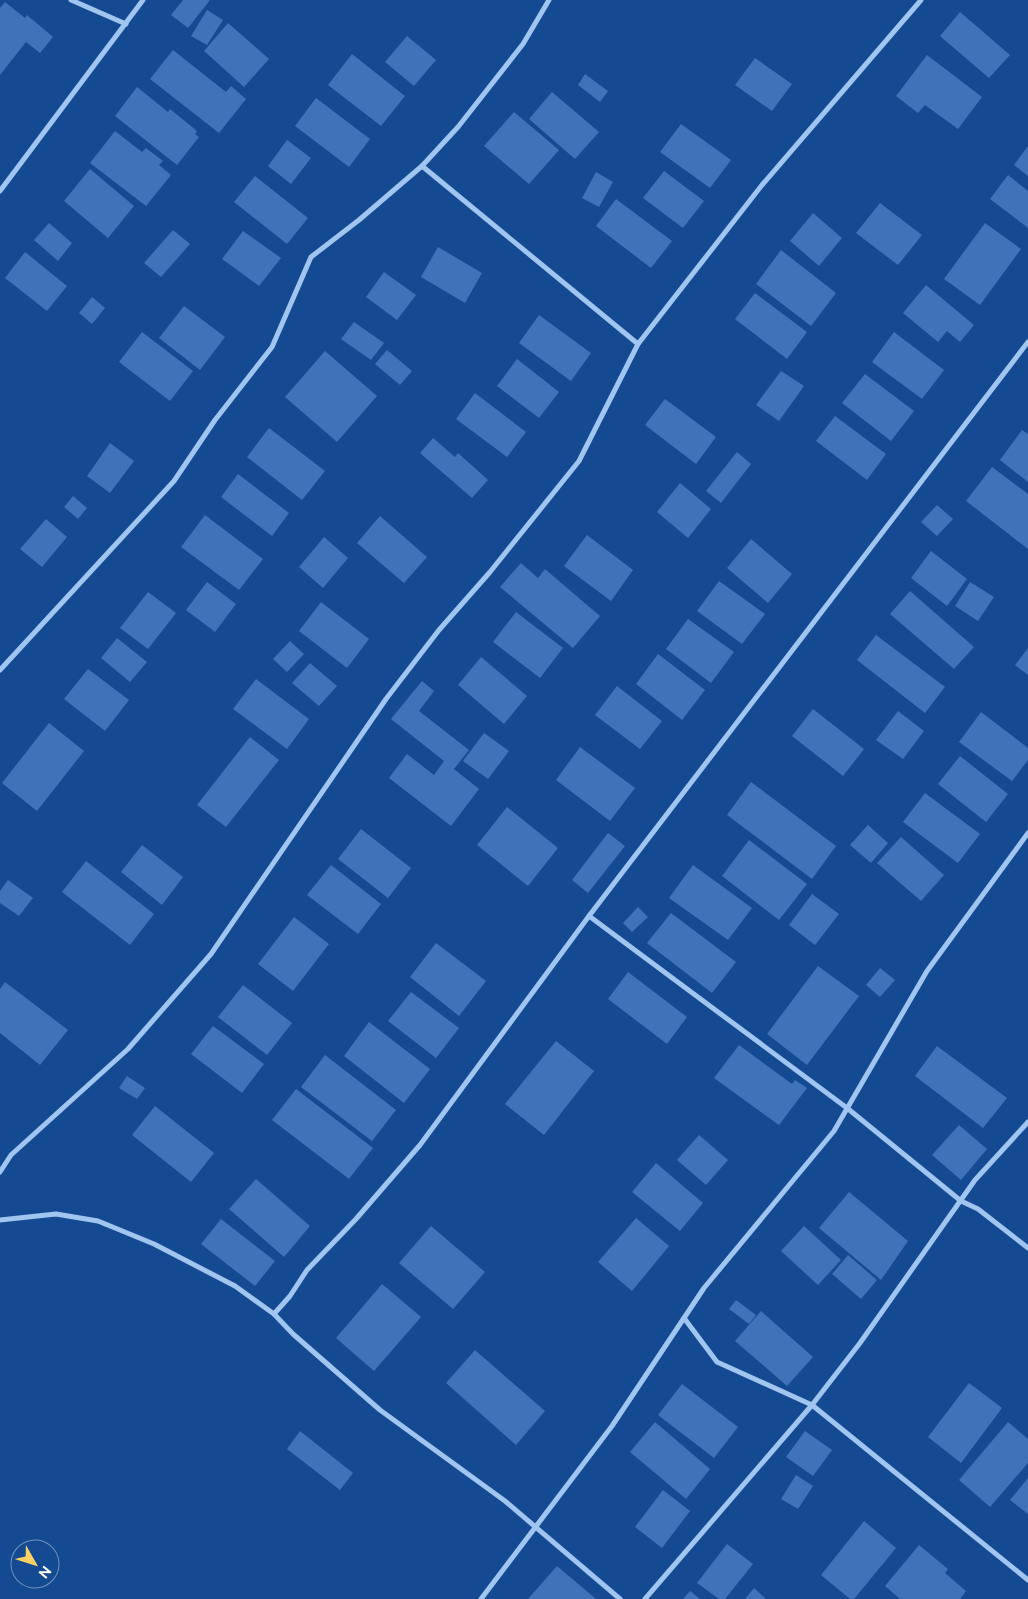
<svg xmlns="http://www.w3.org/2000/svg" width="1028" height="1599" viewBox="0 0 1028 1599" font-family="Raleway,sans-serif">
<style>
.building{fill:#3d73b9}
.lines{fill:none;stroke-linecap:round;stroke-linejoin:round}
.street{stroke:#a0c5f1;stroke-width:5}
</style>
<rect width="100%" height="100%" fill="#144a91"/>
<!-- building -->
<g class="building">
<path d="M183,0H210L188,28L171,15Z"/>
<path d="M5,2L25,18L27,15L53,37L40,53L26,42L0,75V8Z"/>
<path d="M207,10L223,20L207,45L191,36Z"/>
<path d="M960,12L1010,55L989,78L940,36Z"/>
<path d="M228,23L269,59L244,87L204,51Z"/>
<path d="M407,36L436,60L414,86L385,62Z"/>
<path d="M173,50L226,92L231,86L246,99L219,133L150,79Z"/>
<path d="M352,54L405,96L381,126L328,85Z"/>
<path d="M927,55L982,97L958,129L925,105L918,113L896,96Z"/>
<path d="M755,58L792,84L772,111L735,85Z"/>
<path d="M585,74L608,91L600,102L578,85Z"/>
<path d="M137,87L168,112L170,109L197,131L195,134L199,137L177,165L115,116Z"/>
<path d="M552,92L599,132L575,159L529,119Z"/>
<path d="M316,98L370,139L349,167L295,126Z"/>
<path d="M514,112L559,150L529,184L484,146Z"/>
<path d="M681,124L731,160L710,188L660,152Z"/>
<path d="M115,131L142,152L146,148L163,161L159,165L171,175L146,206L90,163Z"/>
<path d="M287,140L311,158L291,184L268,166Z"/>
<path d="M1028,146V176L1014,165Z"/>
<path d="M90,169L134,206L108,238L64,201Z"/>
<path d="M664,171L704,201L683,228L643,198Z"/>
<path d="M596,172L613,182L599,207L582,198Z"/>
<path d="M1008,175L1028,191V228L990,199Z"/>
<path d="M255,176L308,218L287,244L234,202Z"/>
<path d="M616,199L672,241L651,268L596,226Z"/>
<path d="M880,203L922,235L898,265L856,233Z"/>
<path d="M813,213L842,238L819,266L790,241Z"/>
<path d="M49,223L72,243L58,261L34,240Z"/>
<path d="M985,223L1021,249L980,305L944,279Z"/>
<path d="M173,230L190,244L161,277L144,263Z"/>
<path d="M243,231L281,258L259,286L222,259Z"/>
<path d="M438,247L482,273L465,303L421,277Z"/>
<path d="M781,250L836,293L811,326L756,284Z"/>
<path d="M25,252L67,286L47,311L5,278Z"/>
<path d="M384,272L416,295L397,320L366,297Z"/>
<path d="M926,285L974,325L960,342L947,331L938,342L903,313Z"/>
<path d="M755,293L807,332L787,359L735,319Z"/>
<path d="M92,297L105,308L92,324L79,313Z"/>
<path d="M184,306L225,337L200,370L159,338Z"/>
<path d="M539,315L591,353L571,381L519,343Z"/>
<path d="M354,322L384,343L371,360L341,339Z"/>
<path d="M142,332L193,371L170,401L119,362Z"/>
<path d="M894,332L944,370L922,399L872,362Z"/>
<path d="M387,350L412,371L400,385L375,364Z"/>
<path d="M325,351L377,396L337,442L285,397Z"/>
<path d="M517,359L559,392L539,418L497,386Z"/>
<path d="M781,371L804,386L779,421L756,405Z"/>
<path d="M865,374L914,411L891,441L842,403Z"/>
<path d="M475,393L526,432L507,457L456,419Z"/>
<path d="M665,399L716,437L696,464L645,425Z"/>
<path d="M835,416L886,454L867,480L816,441Z"/>
<path d="M269,428L325,471L302,500L247,457Z"/>
<path d="M1022,430L1028,434V482L1000,460Z"/>
<path d="M433,438L455,457L458,453L488,480L472,498L420,453Z"/>
<path d="M110,443L134,461L110,493L87,476Z"/>
<path d="M737,452L751,464L721,503L706,491Z"/>
<path d="M992,467L1028,494V549L966,501Z"/>
<path d="M238,474L289,513L272,536L221,497Z"/>
<path d="M680,483L711,509L688,538L657,512Z"/>
<path d="M73,496L87,508L78,519L64,507Z"/>
<path d="M937,505L953,519L937,536L921,522Z"/>
<path d="M205,515L263,559L239,590L181,547Z"/>
<path d="M380,516L427,557L404,583L357,543Z"/>
<path d="M46,519L67,537L42,567L20,549Z"/>
<path d="M587,535L633,570L611,601L564,566Z"/>
<path d="M324,537L348,558L323,588L299,567Z"/>
<path d="M751,539L792,574L768,603L727,568Z"/>
<path d="M931,551L967,579L947,606L911,578Z"/>
<path d="M521,563L538,578L545,569L600,616L573,648L500,587Z"/>
<path d="M719,581L765,614L742,644L697,611Z"/>
<path d="M207,582L236,604L215,632L186,610Z"/>
<path d="M970,582L994,597L978,621L955,606Z"/>
<path d="M910,591L974,647L954,669L890,614Z"/>
<path d="M148,592L176,613L148,649L120,628Z"/>
<path d="M321,602L369,639L347,668L299,631Z"/>
<path d="M516,612L563,648L540,678L493,642Z"/>
<path d="M688,619L734,652L711,683L666,649Z"/>
<path d="M876,635L945,687L925,713L857,660Z"/>
<path d="M117,638L147,662L130,682L101,658Z"/>
<path d="M290,641L304,654L287,672L273,659Z"/>
<path d="M1028,648V675L1015,665Z"/>
<path d="M658,654L705,690L682,720L636,684Z"/>
<path d="M481,657L527,696L504,724L458,685Z"/>
<path d="M310,663L337,686L319,706L292,683Z"/>
<path d="M88,669L129,700L105,731L64,699Z"/>
<path d="M256,679L309,719L287,749L233,709Z"/>
<path d="M422,681L434,691L419,711L469,750L454,769L479,789L451,826L389,778L407,754L434,775L444,761L391,719Z"/>
<path d="M617,686L662,721L640,749L595,715Z"/>
<path d="M813,709L864,749L843,776L792,736Z"/>
<path d="M898,711L924,731L903,759L876,740Z"/>
<path d="M981,712L1028,748V760L1012,781L959,742Z"/>
<path d="M49,723L84,751L37,811L2,783Z"/>
<path d="M484,733L509,751L488,779L463,761Z"/>
<path d="M250,737L279,760L226,827L197,805Z"/>
<path d="M580,747L635,788L610,821L556,780Z"/>
<path d="M960,756L1008,794L986,822L938,784Z"/>
<path d="M751,782L836,846L812,879L727,815Z"/>
<path d="M925,793L980,834L958,863L903,822Z"/>
<path d="M507,807L558,848L528,886L477,845Z"/>
<path d="M868,825L888,843L871,863L850,845Z"/>
<path d="M361,829L411,868L388,898L338,859Z"/>
<path d="M608,833L625,846L588,893L572,880Z"/>
<path d="M901,837L944,875L921,901L877,863Z"/>
<path d="M749,840L807,884L779,920L722,876Z"/>
<path d="M142,845L183,877L162,905L121,872Z"/>
<path d="M86,861L154,914L130,945L62,892Z"/>
<path d="M331,865L381,904L358,934L307,895Z"/>
<path d="M693,865L752,908L728,940L669,898Z"/>
<path d="M8,880L33,898L19,916L0,903V891Z"/>
<path d="M812,894L839,914L815,945L789,925Z"/>
<path d="M638,907L648,917L632,932L623,923Z"/>
<path d="M671,913L736,962L712,993L647,943Z"/>
<path d="M294,917L329,944L293,991L258,964Z"/>
<path d="M436,943L486,981L459,1016L410,977Z"/>
<path d="M818,966L859,996L807,1065L767,1034Z"/>
<path d="M880,968L895,980L880,997L866,985Z"/>
<path d="M628,972L687,1017L667,1044L608,999Z"/>
<path d="M5,982L68,1030L40,1065L0,1033V989Z"/>
<path d="M243,985L292,1023L267,1055L218,1017Z"/>
<path d="M411,992L459,1028L436,1058L388,1021Z"/>
<path d="M369,1022L430,1069L404,1103L344,1056Z"/>
<path d="M213,1026L264,1064L242,1093L191,1054Z"/>
<path d="M556,1041L594,1071L544,1135L505,1104Z"/>
<path d="M739,1045L792,1084L795,1080L807,1088L779,1125L714,1078Z"/>
<path d="M937,1046L1007,1098L983,1128L915,1076Z"/>
<path d="M325,1055L396,1110L372,1141L301,1087Z"/>
<path d="M127,1076L145,1088L137,1099L119,1088Z"/>
<path d="M296,1089L373,1148L349,1179L272,1120Z"/>
<path d="M155,1106L214,1153L191,1182L132,1135Z"/>
<path d="M959,1125L987,1149L961,1180L932,1155Z"/>
<path d="M699,1135L728,1160L706,1185L677,1160Z"/>
<path d="M656,1163L703,1203L680,1231L632,1192Z"/>
<path d="M256,1179L310,1226L284,1257L229,1209Z"/>
<path d="M849,1192L908,1241L881,1280L819,1228Z"/>
<path d="M636,1218L669,1246L632,1291L598,1262Z"/>
<path d="M221,1219L275,1261L255,1286L201,1244Z"/>
<path d="M431,1226L485,1272L453,1309L399,1263Z"/>
<path d="M804,1226L841,1260L818,1285L781,1251Z"/>
<path d="M848,1255L877,1280L861,1299L832,1274Z"/>
<path d="M382,1284L421,1317L374,1371L336,1338Z"/>
<path d="M736,1300L756,1315L749,1324L729,1309Z"/>
<path d="M761,1311L813,1357L787,1386L735,1341Z"/>
<path d="M475,1350L545,1411L516,1445L446,1383Z"/>
<path d="M969,1383L1002,1408L961,1463L928,1437Z"/>
<path d="M682,1384L738,1427L714,1458L658,1415Z"/>
<path d="M655,1422L710,1469L686,1499L630,1452Z"/>
<path d="M1008,1422L1028,1439V1463L990,1507L959,1480Z"/>
<path d="M300,1431L353,1473L340,1490L287,1449Z"/>
<path d="M805,1431L832,1450L813,1476L786,1457Z"/>
<path d="M796,1475L813,1486L798,1509L781,1499Z"/>
<path d="M1028,1478V1514L1010,1500Z"/>
<path d="M663,1490L690,1511L662,1548L635,1527Z"/>
<path d="M864,1521L896,1548L854,1599H850L821,1575Z"/>
<path d="M727,1544L753,1564L725,1599H719L697,1583Z"/>
<path d="M919,1545L948,1569L945,1573L966,1591L960,1599H900L885,1586Z"/>
<path d="M557,1566L596,1599H528Z"/>
<path d="M754,1588L766,1599H745Z"/>
<path d="M690,1591L700,1599H683Z"/>
</g>
<g class="lines">
<!-- street -->
<g class="street">
<path d="M71,0L126,24"/>
<path d="M422,166L638,344"/>
<path d="M0,191L143,0"/>
<path d="M0,670L174,481L215,420L272,347L311,257L359,220L422,166L458,127L523,44L549,0"/>
<path d="M589,916L847,1108L961,1201L978,1209L1028,1248"/>
<path d="M0,1172L11,1155L128,1049L211,954L386,699L439,630L490,572L579,461L638,344L762,185L921,0"/>
<path d="M0,1220L56,1214L98,1221L154,1244L235,1286L274,1314L290,1296L307,1270L356,1219L420,1145L589,916L1028,342"/>
<path d="M274,1314L293,1334L380,1410L505,1501L620,1599"/>
<path d="M684,1318L717,1362L812,1405L1028,1580"/>
<path d="M481,1599L612,1426L704,1288L834,1131L927,971L1028,833"/>
<path d="M645,1599L812,1405L860,1343L975,1180L1028,1122"/>
</g>
</g>
<!-- north arrow -->
<g transform="translate(35 1564) rotate(129)"><circle r="24" fill="#144a91" stroke="#7292bd"/>
<path d="M0-4L9 19L0 12L-9 19Z" fill="#ffd261"/>
<text y="-8" font-size="14" font-weight="bold" text-anchor="middle" fill="#ffffff">N</text>
</g>
</svg>
